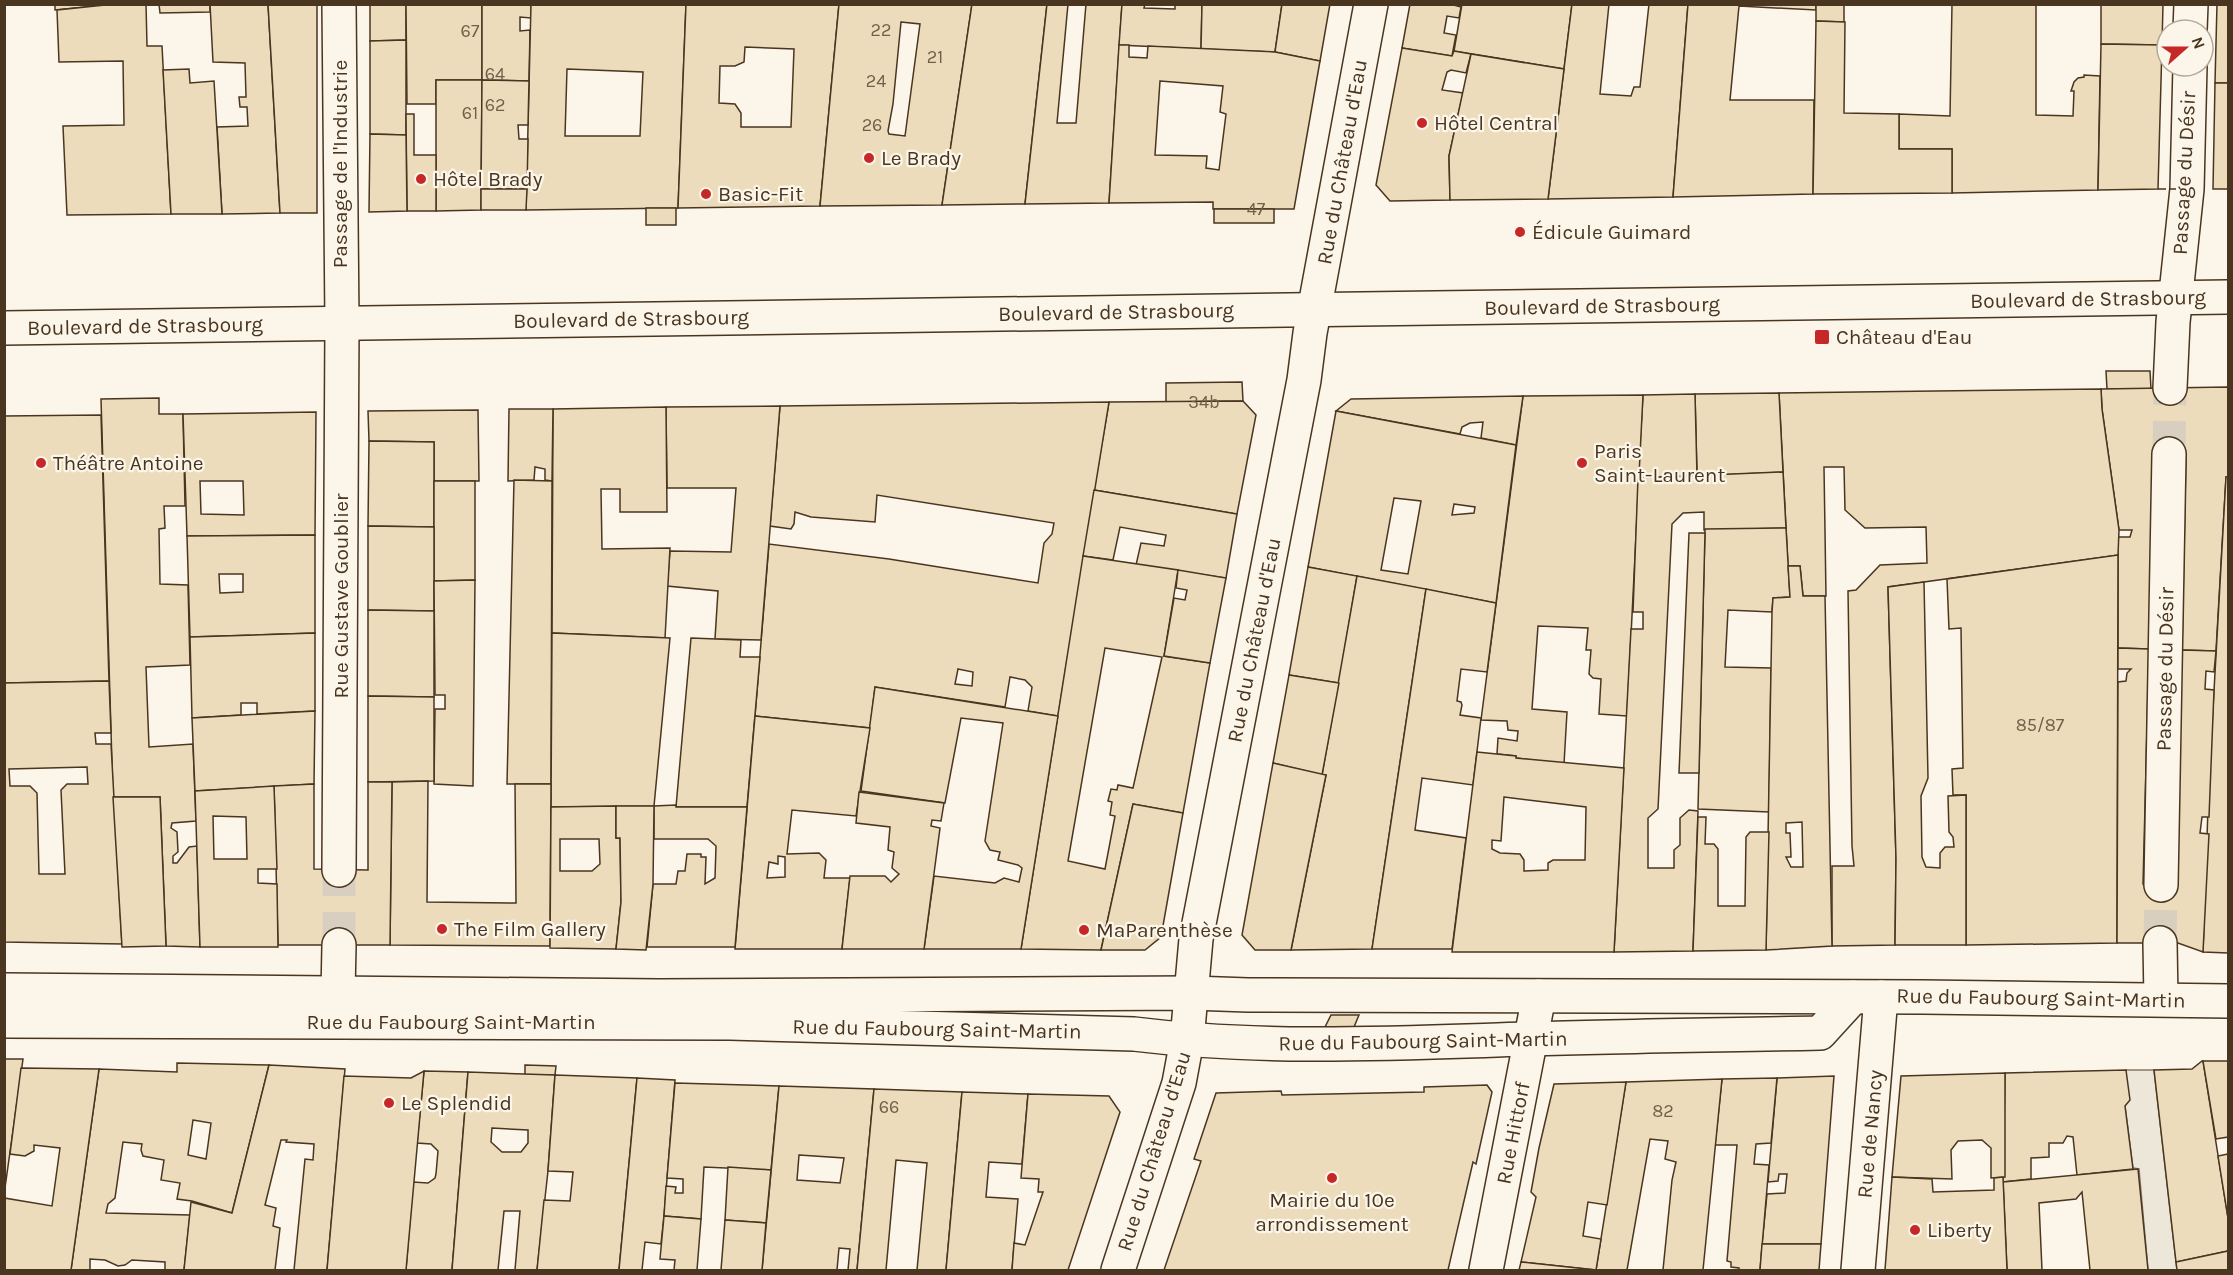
<svg xmlns="http://www.w3.org/2000/svg" width="2233" height="1275" viewBox="0 0 2233 1275" font-family="Karla,sans-serif">
<style>
.parking{fill:#ede7d9;stroke:#887966;stroke-width:1.5}
.building{fill:#ecdcbc;stroke:#4a3520;stroke-width:1.5;fill-rule:evenodd}
.lines{fill:none;stroke-linecap:round;stroke-linejoin:round}
.minor-tunnel{stroke:#d8cfc1;stroke-width:33;stroke-dasharray:33 16;stroke-linecap:butt}
.minor-casing{stroke:#4a3520;stroke-width:36}
.major-casing{stroke:#4a3520;stroke-width:36}
.minor{stroke:#fbf6e9;stroke-width:33}
.major{stroke:#fbf6e9;stroke-width:33}
.fence{stroke:#4a3520;stroke-width:1.5;stroke-dasharray:8 3;stroke-linecap:butt}
.poi-dot{fill:#c62828;stroke:#fbf6e9;stroke-width:2}
.labels{text-anchor:middle;stroke-width:4.5;stroke-linejoin:round;paint-order:stroke}
.number-label{font-size:18px;fill:#725f47}
.poi-label{font-size:21px;fill:#4a3520;stroke:#fbf6e9;text-anchor:start}
.street-label{font-size:21px;fill:#4a3520;stroke:#fbf6e9}
</style>
<rect width="100%" height="100%" fill="#fbf6e9"/>
<!-- parking -->
<path class="parking" d="M2126,1070H2154L2177,1270H2148L2139,1169L2133,1168L2125,1106Z"/>
<!-- building -->
<g class="building">
<path d="M55,4H115L55,10Z"/>
<path d="M115,4H146L147,46H162L171,214L67,215L63,126L124,125L123,61L59,62L57,10Z"/>
<path d="M159,4H210V12L160,13Z"/>
<path d="M210,4H268L280,213L222,214L217,127L248,126L247,107H240L239,97H246L245,63L213,62Z"/>
<path d="M268,4H317V213H280Z"/>
<path d="M370,4H406V40L370,41Z"/>
<path d="M406,4H482V80H436V104H407Z"/>
<path d="M482,4H531V18L520,17V31L530,30L529,81L482,80Z"/>
<path d="M531,4H686L678,208L526,210ZM567,69L643,72L640,136H565Z"/>
<path d="M686,4H839L820,206L678,208ZM745,47L794,49L791,127H741V113L735,104L719,103L720,66H735L744,62Z"/>
<path d="M839,4H972L942,205L820,206ZM901,22L920,24L905,136L889,134L888,131L893,104Z"/>
<path d="M972,4H1047L1025,204L942,205Z"/>
<path d="M1047,4H1068L1057,123H1076L1086,4H1122L1109,203L1025,204Z"/>
<path d="M1122,4H1145L1144,8L1175,9V4H1202L1201,49L1119,45Z"/>
<path d="M1202,4H1282L1275,52L1201,49Z"/>
<path d="M1282,4H1330L1320,61L1275,52Z"/>
<path d="M1410,4H1450L1461,7L1459,18L1447,16L1444,33L1456,35L1452,56L1402,48Z"/>
<path d="M1462,4H1572L1564,69L1454,51Z"/>
<path d="M1572,4H1609L1600,94L1631,96L1634,87H1640L1649,4H1688L1673,197L1548,199Z"/>
<path d="M1688,4H1816V10L1739,6L1730,100H1814L1813,194L1673,197Z"/>
<path d="M1816,4H1844V22L1816,21Z"/>
<path d="M1952,4H2036V115L2073,116L2074,91H2071L2074,82L2078,78L2084,77V75L2100,76L2098,190L1952,193V149H1899V114L1950,116Z"/>
<path d="M2101,4H2163L2162,45L2101,44Z"/>
<path d="M2217,4H2228V83H2215Z"/>
<path d="M1816,21L1845,22L1844,113L1899,114V149H1952V193L1813,194Z"/>
<path d="M406,40V135L370,134V41Z"/>
<path d="M2101,44L2162,45L2158,189L2098,190Z"/>
<path d="M1119,45H1129V57L1147,58L1148,46L1275,52L1320,61L1294,209H1213V202L1109,203ZM1160,81L1223,86L1220,112L1226,114L1219,170L1206,168L1207,156L1155,155Z"/>
<path d="M1402,48L1452,56L1454,51L1471,54L1466,73L1451,70L1447,72L1442,90L1463,93L1449,156L1450,200L1390,201L1376,185Z"/>
<path d="M1471,54L1564,69L1548,199L1450,200L1449,156Z"/>
<path d="M189,69L190,83L214,81L222,214H171L163,70Z"/>
<path d="M436,80H482L481,210L436,211Z"/>
<path d="M482,80L529,81L528,125H518L519,139H528L527,189H481Z"/>
<path d="M2215,83H2228V189H2213Z"/>
<path d="M406,114H414V155H436V211H407Z"/>
<path d="M370,134L406,135L407,211L369,212Z"/>
<path d="M481,189H527L526,210H481Z"/>
<rect x="646" y="208" width="30" height="17"/>
<rect x="1214" y="209" width="60" height="14"/>
<path d="M2106,371H2150L2151,389H2107Z"/>
<path d="M1242,382L1243,401L1166,402V383Z"/>
<path d="M2228,387V477H2226L2216,651L2182,650L2186,454L2153,455L2149,649L2118,648V537H2130L2132,530H2119L2102,409L2101,389Z"/>
<path d="M2101,389L2102,409L2119,530L2118,555L1888,587L1896,858L1895,945L1832,946V866H1854L1852,846L1848,591L1856,590L1880,565L1927,563L1926,527L1865,528L1845,510L1844,467H1824L1826,596H1803L1800,566H1788L1779,393Z"/>
<path d="M1779,393L1783,472L1697,476L1695,394Z"/>
<path d="M1695,394L1697,476L1638,478L1643,395Z"/>
<path d="M1643,395L1627,716L1599,714L1601,679L1593,678L1589,674L1591,650H1586L1588,628L1538,626L1532,709L1567,712L1564,764L1516,758V756L1497,754L1498,738L1517,741L1518,731L1508,730L1507,721L1481,720L1523,396Z"/>
<path d="M1523,396L1516,445L1481,438L1483,422L1470,423L1462,427L1460,434L1336,411L1351,399Z"/>
<path d="M159,398V414H183L185,506H164L165,528L159,529L160,584L188,585L190,665L146,667L149,747L193,744L196,821L172,823L171,828L177,832L178,852L173,856V863H177L189,847L197,846L200,947L166,946L160,797H113L101,399Z"/>
<path d="M1243,401L1256,415L1237,514L1094,490L1109,402Z"/>
<path d="M1109,402L1058,716L1028,711L1032,687L1025,680L1010,677L1005,707L875,687L870,728L755,716L769,544L889,559L1038,583L1044,543L1052,534L1054,523L877,495L875,522L811,517L795,512L794,524L791,529L770,526L780,406ZM958,669L973,672L972,686L955,684Z"/>
<path d="M780,406L761,640L715,639L718,591L667,586L670,551L731,552L736,488H667L666,407Z"/>
<path d="M666,407L667,512H620V489H601L602,549L670,548L665,638L552,633L553,409Z"/>
<path d="M509,409H553L552,481L545,480V469L535,467L534,480L508,481Z"/>
<path d="M478,410L479,481H434V442L369,441L368,411Z"/>
<path d="M1336,411L1516,445L1496,603L1308,567ZM1394,498L1421,501L1408,574L1381,570ZM1454,504L1475,507L1474,513L1452,515Z"/>
<path d="M316,412L315,535L187,536L183,414ZM200,481H243L244,515L201,514Z"/>
<path d="M101,415L109,681L4,683V416Z"/>
<path d="M369,441L434,442V527L368,526Z"/>
<path d="M1783,472L1786,528L1704,530V512L1683,513L1672,524L1658,809L1648,818V868H1674V850L1680,845V818L1689,810L1698,811L1693,951L1614,952L1631,629H1643V612H1633L1638,478Z"/>
<path d="M2226,477H2228V953L2203,952L2209,780Z"/>
<path d="M514,480L552,481L551,784H507Z"/>
<path d="M434,481H475V580L434,581Z"/>
<path d="M1094,490L1237,514L1226,578L1136,565L1141,543L1164,546L1166,535L1120,527L1113,560L1083,556Z"/>
<path d="M368,526L434,527V611L368,610Z"/>
<path d="M1786,528L1790,597L1773,598L1772,612L1728,610L1725,667L1771,668L1769,812L1698,809L1705,529Z"/>
<path d="M1689,533H1705L1699,773H1679Z"/>
<path d="M315,535V633L190,637L187,536ZM219,574H243V592L220,593Z"/>
<path d="M2118,555L2117,943L1966,945V795H1953L1952,769L1963,768L1961,628L1949,629L1947,579Z"/>
<path d="M1083,556L1178,570L1164,656L1210,663L1183,813L1133,804L1101,950L1021,949ZM1105,648L1162,657L1133,788L1118,785L1117,790L1111,789L1108,801L1112,802L1110,815L1115,816L1105,869L1068,861Z"/>
<path d="M1788,566H1800L1803,596H1825L1832,946L1766,950L1772,612L1773,598L1790,597ZM1802,822L1803,867H1791L1786,857H1791L1790,833H1786V823Z"/>
<path d="M1308,567L1357,576L1339,683L1289,675Z"/>
<path d="M1178,570L1226,578L1210,663L1164,656L1174,598L1185,600L1187,590L1176,588Z"/>
<path d="M1357,576L1426,589L1372,949L1291,950L1326,775H1322Z"/>
<path d="M475,580L473,786L434,784L435,709H445V695H435L434,581Z"/>
<path d="M1924,582L1928,778L1921,796L1922,857L1926,867L1940,868V853L1945,847H1954L1953,837L1949,832L1948,796L1966,795V945H1895L1896,858L1888,587Z"/>
<path d="M1426,589L1496,603L1487,672L1461,669L1457,701L1461,702L1462,705L1460,715L1481,718L1473,785L1422,778L1415,830L1466,838L1452,949H1372Z"/>
<path d="M368,610L434,611V697L368,696Z"/>
<path d="M315,633V711L257,714V703H241V715L192,718L190,637Z"/>
<path d="M552,633L670,638L654,806L551,807Z"/>
<path d="M691,638L741,640L740,657H760L747,807H676Z"/>
<path d="M2118,648L2149,649L2143,884L2174,885L2182,650L2216,651L2214,672L2206,671L2205,689L2214,690L2209,817H2202L2200,833L2209,834L2203,952L2178,943H2117L2118,682L2126,681L2127,673L2131,669H2118Z"/>
<path d="M1289,675L1339,683L1322,775L1273,763Z"/>
<path d="M109,681L111,733H95L96,744H111L122,944L4,942V683ZM87,767L88,784H67L61,790L65,874H39L37,793L30,786H10L9,769Z"/>
<path d="M875,687L1058,716L1021,949H924L934,876L995,883L1004,878L1019,882L1022,868L1018,865L998,860L1000,852L990,850L985,841L1003,723L961,718L945,803L861,791Z"/>
<path d="M368,696L434,697V781L368,782Z"/>
<path d="M315,711L314,784L195,791L192,718Z"/>
<path d="M755,716L870,728L856,816L792,810L787,854L819,853L826,860L824,878H850L842,949H735ZM778,856L785,857V877L767,878L769,862L778,864Z"/>
<path d="M1477,752L1516,756V758L1624,768L1614,952H1452ZM1504,797L1586,807L1585,860H1553L1548,863V870L1524,871V860L1520,854L1500,853L1492,849V840L1501,841Z"/>
<path d="M1273,763L1326,775L1291,950H1255L1242,935Z"/>
<path d="M428,781L427,902L516,903L515,784H551L550,946L390,945L392,782Z"/>
<path d="M368,782H392L390,945H278L274,786L314,784V869L368,870Z"/>
<path d="M274,786L277,869H258V883L277,884L278,947H200L195,791ZM213,816L246,817L247,859H214Z"/>
<path d="M859,792L944,803L941,821L932,820L931,826L940,828L924,949H842L850,876H885L891,882L899,874L892,868L894,852L888,850L890,827L856,823Z"/>
<path d="M113,797H160L166,946L122,947Z"/>
<path d="M1133,804L1183,813L1161,937L1145,950H1101Z"/>
<path d="M676,805V807H747L735,947H647L653,884H676L678,871H685L687,854H701V857H706L705,884L715,878L716,846L708,839H654V806Z"/>
<path d="M616,806V838H620L621,902L616,949L550,948L551,807ZM560,839H599L600,864L592,871H560Z"/>
<path d="M616,806H654L653,884L646,950L616,949L621,902L620,838H616Z"/>
<path d="M1698,817H1706L1705,844H1714L1718,849V906H1745L1746,837L1750,832H1769L1766,950L1693,951Z"/>
<path d="M1331,1015H1359L1354,1027H1325Z"/>
<path d="M4,1059H23L4,1195Z"/>
<path d="M2202,1061H2203L2228,1218V1251L2176,1262L2154,1070L2192,1069Z"/>
<path d="M2203,1061H2228V1137L2216,1139Z"/>
<path d="M177,1063L269,1065L232,1213L192,1201L177,1199L180,1183L161,1180L164,1160L143,1156L141,1150L142,1144L123,1142L115,1198L108,1204L106,1213L190,1215L184,1270H165V1262L132,1260L125,1265L118,1266L105,1260L90,1259V1270H71L99,1069L177,1072ZM193,1120L211,1123L206,1159L188,1155Z"/>
<path d="M269,1065L345,1069L327,1270H294L305,1159L313,1160L314,1144L286,1142L287,1140H281L265,1205L276,1208L273,1226L280,1228L275,1270H184L191,1202L232,1213Z"/>
<path d="M525,1065L556,1066L555,1075H525Z"/>
<path d="M21,1068L99,1069L71,1270H4V1198L52,1206L60,1148L34,1145V1151L25,1156L10,1154Z"/>
<path d="M2126,1070L2130,1100L2125,1106L2133,1169L2077,1175L2073,1137L2067,1136L2063,1143H2049V1157L2031,1158V1179L2003,1182L2005,1073Z"/>
<path d="M424,1071L468,1072L452,1270H406L413,1182L428,1183L435,1178L436,1174L438,1151L431,1144L417,1143Z"/>
<path d="M424,1071L406,1270H327L344,1076L411,1078Z"/>
<path d="M468,1072L555,1075L548,1171L537,1270H515L520,1211H504L498,1270H452ZM492,1128L528,1130V1143L521,1152H502L491,1142Z"/>
<path d="M2005,1073V1177L1991,1178V1148L1982,1140L1958,1141L1951,1150L1952,1179L1892,1177L1901,1076Z"/>
<path d="M555,1075L637,1078L619,1270H537L544,1200L570,1201L573,1172L548,1171Z"/>
<path d="M1834,1076L1821,1244H1762L1767,1194L1785,1193L1787,1174H1779L1778,1181L1768,1182L1777,1078Z"/>
<path d="M637,1078L675,1080L664,1216L661,1244L645,1242L642,1270H619Z"/>
<path d="M1777,1078L1771,1143L1756,1144L1754,1164L1769,1165L1760,1270H1739V1268L1731,1267V1262L1727,1261L1737,1145H1715L1722,1079Z"/>
<path d="M1722,1079L1703,1270H1663L1672,1180L1676,1162L1665,1159L1668,1141L1650,1139L1627,1270H1596L1626,1082Z"/>
<path d="M1626,1082L1607,1205L1588,1202L1583,1236L1601,1239L1596,1270L1521,1262L1536,1197L1531,1192L1539,1148L1554,1084Z"/>
<path d="M675,1083L779,1086L771,1170L704,1167L701,1219L664,1216L666,1186L676,1187L675,1193H683V1179L667,1178Z"/>
<path d="M1487,1085L1492,1092L1476,1164L1473,1162L1448,1270H1164L1201,1161L1194,1159L1216,1093L1281,1091L1282,1095L1424,1092V1087Z"/>
<path d="M779,1086L874,1089L857,1270H848L850,1249L839,1248L837,1270H762ZM799,1155L844,1158L840,1183L797,1180Z"/>
<path d="M874,1089L962,1092L946,1270H917L927,1163L896,1160L886,1270H857Z"/>
<path d="M962,1092L1028,1094L1022,1164L989,1162L986,1197L1018,1199L1012,1270H946Z"/>
<path d="M1028,1094L1109,1096L1120,1112L1068,1270H1012L1014,1243L1025,1245L1043,1192H1038L1039,1179L1021,1178Z"/>
<path d="M2228,1154V1218L2218,1156Z"/>
<path d="M728,1167L771,1170L766,1223L725,1220Z"/>
<path d="M2138,1169L2148,1270H2090L2082,1192L2076,1199L2039,1203L2042,1270H2007L2003,1182Z"/>
<path d="M1892,1177L1932,1179L1933,1192L1994,1190V1178L2003,1177L2007,1270H1885Z"/>
<path d="M664,1216L701,1219L697,1270H674L675,1260L660,1259Z"/>
<path d="M725,1220L766,1223L762,1270H721Z"/>
<path d="M1762,1244H1821L1819,1270H1760Z"/>
<path d="M2228,1251V1270H2177L2176,1262Z"/>
<path d="M1521,1262L1596,1270H1519Z"/>
</g>
<g class="lines">
<!-- minor-tunnel -->
<g class="minor-tunnel">
<path d="M2169,454L2170,388"/>
<path d="M2160,943L2161,885"/>
<path d="M339,945V870"/>
</g>
<defs>
<g id="minor">
<path d="M339,4L342,323L339,870"/>
<path d="M2190,30L2191,4"/>
<path d="M2170,388L2173,322L2187,189L2190,66"/>
<path d="M2161,885L2169,454"/>
<path d="M2160,943L2161,999"/>
<path d="M338,993L339,945"/>
<path d="M4,1021L730,1023L1134,1034C1265,1050 1398,1043 1529,1039C1626,1036 1723,1035 1820,1033L1853,997"/>
<path d="M1118,1270L1179,1083L1187,1040L1196,939L1304,380L1310,333L1371,4"/>
<path d="M1486,1270L1539,996"/>
<path d="M1858,1270L1881,997"/>
</g>
<g id="major">
<path d="M4,328L2228,297"/>
<path d="M4,990L659,996L1192,993L1248,995L1923,997L2228,1001"/>
</g>
</defs>
<!-- minor casing -->
<use href="#minor" class="minor-casing"/>
<!-- major casing -->
<use href="#major" class="major-casing"/>
<!-- minor -->
<use href="#minor" class="minor"/>
<!-- major -->
<use href="#major" class="major"/>
<!-- fence -->
<path class="fence" d="M2158,189H2176"/>
</g>
<!-- markers -->
<g class="poi-dot">
<circle cx="1422" cy="123" r="6"/>
<circle cx="869" cy="158" r="6"/>
<circle cx="421" cy="179" r="6"/>
<circle cx="706" cy="194" r="6"/>
<circle cx="1520" cy="232" r="6"/>
<rect x="1814" y="329" width="16" height="16" rx="3"/>
<circle cx="41" cy="463" r="6"/>
<circle cx="1582" cy="463" r="6"/>
<circle cx="442" cy="929" r="6"/>
<circle cx="1084" cy="930" r="6"/>
<circle cx="389" cy="1103" r="6"/>
<circle cx="1332" cy="1178" r="6"/>
<circle cx="1915" cy="1230" r="6"/>
</g>
<g class="labels">
<!-- number labels -->
<g class="number-label">
<text x="881" y="36">22</text>
<text x="470" y="37">67</text>
<text x="935" y="63">21</text>
<text x="495" y="80">64</text>
<text x="876" y="87">24</text>
<text x="495" y="111">62</text>
<text x="470" y="119">61</text>
<text x="872" y="131">26</text>
<text x="1256" y="215">47</text>
<text x="1204" y="408">34b</text>
<text x="2040" y="731">85/87</text>
<text x="889" y="1113">66</text>
<text x="1663" y="1117">82</text>
</g>
<!-- poi labels -->
<g class="poi-label">
<text x="1434" y="130">Hôtel Central</text>
<text x="881" y="165">Le Brady</text>
<text x="433" y="186">Hôtel Brady</text>
<text x="718" y="201">Basic-Fit</text>
<text x="1532" y="239">Édicule Guimard</text>
<text x="1836" y="344">Château d'Eau</text>
<text x="1594" y="458">Paris<tspan x="1594" dy="24">Saint-Laurent</tspan></text>
<text x="53" y="470">Théâtre Antoine</text>
<text x="454" y="936">The Film Gallery</text>
<text x="1096" y="937">MaParenthèse</text>
<text x="401" y="1110">Le Splendid</text>
<text x="1332" y="1207" text-anchor="middle">Mairie du 10e<tspan x="1332" dy="24">arrondissement</tspan></text>
<text x="1927" y="1237">Liberty</text>
</g>
<!-- street labels -->
<g class="street-label">
<text transform="translate(1342 162) rotate(-80)" y="7">Rue du Château d'Eau</text>
<text transform="translate(340 164) rotate(-90)" y="7">Passage de l'Industrie</text>
<text transform="translate(2184 173) rotate(-87)" y="7">Passage du Désir</text>
<text transform="translate(2088 299) rotate(-1)" y="7">Boulevard de Strasbourg</text>
<text transform="translate(1602 306) rotate(-1)" y="7">Boulevard de Strasbourg</text>
<text transform="translate(1116 312) rotate(-1)" y="7">Boulevard de Strasbourg</text>
<text transform="translate(631 319) rotate(-1)" y="7">Boulevard de Strasbourg</text>
<text transform="translate(145 326) rotate(-1)" y="7">Boulevard de Strasbourg</text>
<text transform="translate(341 596) rotate(-90)" y="7">Rue Gustave Goublier</text>
<text transform="translate(1254 640) rotate(-79)" y="7">Rue du Château d'Eau</text>
<text transform="translate(2165 669) rotate(-89)" y="7">Passage du Désir</text>
<text transform="translate(2041 998) rotate(1)" y="7">Rue du Faubourg Saint-Martin</text>
<text x="451" y="1029">Rue du Faubourg Saint-Martin</text>
<text transform="translate(937 1029) rotate(1)" y="7">Rue du Faubourg Saint-Martin</text>
<text transform="translate(1423 1041) rotate(-1)" y="7">Rue du Faubourg Saint-Martin</text>
<text transform="translate(1513 1133) rotate(-79)" y="7">Rue Hittorf</text>
<text transform="translate(1870 1134) rotate(-85)" y="7">Rue de Nancy</text>
<text transform="translate(1154 1151) rotate(-73)" y="7">Rue du Château d'Eau</text>
</g>
</g>
<!-- border -->
<rect width="2233" height="1275" fill="none" stroke="#4a3520" stroke-width="12"/>
<!-- north arrow -->
<g transform="translate(2185 48) rotate(69)"><circle r="28" fill="#fbf6e9" stroke="#b4a999" stroke-width="1.5"/>
<path d="M0-4.5L10 22L0 15L-10 22Z" fill="#c62828"/>
<text y="-9" font-size="16" font-weight="bold" text-anchor="middle" fill="#4a3520">N</text>
</g>
</svg>
